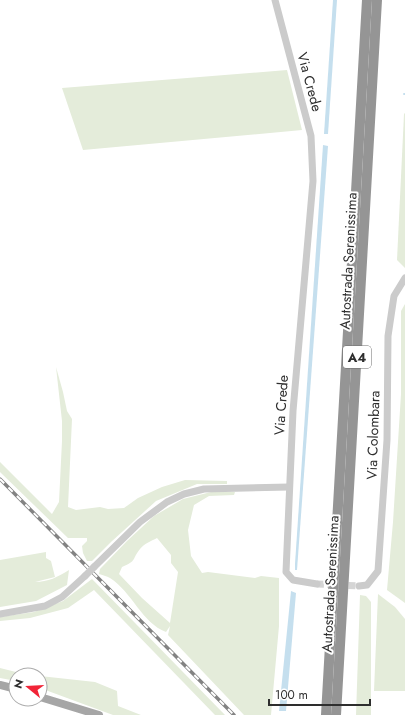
<svg xmlns="http://www.w3.org/2000/svg" width="405" height="715" viewBox="0 0 405 715" font-family="Jost,sans-serif">
<style>
.green{fill:#e4ecda;fill-rule:evenodd}
.water{fill:#c5dfee}
.lines{fill:none;stroke-linecap:round;stroke-linejoin:round}
.stream{stroke:#c5dfee;stroke-width:2}
.minor-tunnel{stroke:#d5d5d5;stroke-width:7;stroke-dasharray:7 3.5;stroke-linecap:butt}
.minor{stroke:#cbcbcb;stroke-width:7}
.major{stroke:#a6a6a6;stroke-width:8}
.highway{stroke:#959595;stroke-width:10}
.rail-casing{stroke:#838383;stroke-width:3.5}
.rail{stroke:#fff;stroke-width:2;stroke-dasharray:6;stroke-linecap:butt}
.minor-bridge{stroke:#cbcbcb;stroke-width:7}
.labels{text-anchor:middle;stroke-width:4;stroke-linejoin:round;paint-order:stroke}
.shield{fill:#fff;stroke:#6d6d6d;stroke-width:1}
.shield-label{font-size:13px;font-weight:bold;fill:#2e2e2e}
.street-label{font-size:14px;fill:#2e2e2e;stroke:#fff}
</style>
<rect width="100%" height="100%" fill="#fff"/>
<!-- green -->
<g class="green">
<path d="M287,70L302,130L83,150L62,88Z"/>
<path d="M405,113V268L397,260L404,114Z"/>
<path d="M405,304V603L387,590L393,522L401,394V311Z"/>
<path d="M56,367L63,392L67,411L72,419L68,507L76,510L100,507L108,509L124,508L138,498L162,487L185,480L227,481V484H197L156,501L111,542L92,561H87L83,553L82,546L87,541V538H68L0,472V462L52,514L59,502L62,441V421Z"/>
<path d="M211,492H235L234,495L209,496L194,505L188,530L191,556L202,573L208,572L255,578L261,576L279,578V626L271,715H244L168,635L170,626L166,632C142,623 132,592 110,578C107,576 102,575 99,574L100,569L127,541L154,516L183,499ZM157,538L171,555V563L178,572L170,623L142,598L119,574L122,567C138,560 131,560 140,549C144,544 151,541 157,538Z"/>
<path d="M46,552V558L51,561L55,577L35,582C48,582 58,577 69,570L67,585L36,601L0,607V560Z"/>
<path d="M92,579L225,715H215L94,590L68,608L30,618L0,621V617L34,612L63,601Z"/>
<path d="M378,594L395,607L405,619V691H374Z"/>
<path d="M360,595L366,596L371,602V715H356Z"/>
<path d="M0,668L28,675H32H16V681L0,678Z"/>
<path d="M40,676L95,682L117,691L118,706L141,715H113L40,688Z"/>
</g>
<!-- water -->
<g class="water">
<path d="M333,0H337L328,134H324Z"/>
<path d="M323,145L328,146L297,570H295V564Z"/>
<path d="M291,591L296,593L286,711H279Z"/>
</g>
<g class="lines">
<!-- stream -->
<path class="stream" d="M404,94H405"/>
<!-- minor-tunnel -->
<path class="minor-tunnel" d="M317,584L359,586"/>
<!-- minor -->
<g class="minor">
<path d="M275,0L311,136L313,181L293,411L286,572L293,580L317,584"/>
<path d="M94,567L140,522L167,502L184,494L204,489L289,487"/>
<path d="M359,586L367,585L378,571L387,440L388,336L394,296L405,278"/>
<path d="M0,614L45,606L62,597L85,576"/>
</g>
<!-- major -->
<g class="major">
<path d="M0,685L16,689"/>
<path d="M40,697L99,715"/>
</g>
<!-- highway -->
<g class="highway">
<path d="M326,715L367,0"/>
<path d="M336,715L377,0"/>
</g>
<defs>
<path id="rail" d="M0,479L234,715"/>
</defs>
<!-- rail casing -->
<use href="#rail" class="rail-casing"/>
<!-- rail -->
<use href="#rail" class="rail"/>
<!-- minor-bridge -->
<path class="minor-bridge" d="M85,576L94,567"/>
</g>
<g class="labels">
<!-- shield labels -->
<rect class="shield" x="343" y="346" width="28" height="22" rx="3"/>
<g class="shield-label">
<text x="357" y="362">A4</text>
</g>
<!-- street labels -->
<g class="street-label">
<text transform="translate(310 82) rotate(75)" y="5">Via Crede</text>
<text transform="translate(348 261) rotate(-87)" y="5">Autostrada Serenissima</text>
<text transform="translate(281 405) rotate(-86)" y="5">Via Crede</text>
<text transform="translate(373 435) rotate(-88)" y="5">Via Colombara</text>
<text transform="translate(330 584) rotate(-87)" y="5">Autostrada Serenissima</text>
</g>
</g>
<!-- north arrow -->
<g transform="translate(28 687) rotate(288)"><circle r="19" fill="#ffffff" stroke="#ababab"/>
<path d="M0-3L7 15L0 10L-7 15Z" fill="#f12437"/>
<text y="-6" font-size="11" font-weight="bold" text-anchor="middle" fill="#2e2e2e">N</text>
</g>
<!-- scale -->
<path d="M269 699v6h101v-6" fill="none" stroke="#2e2e2e" stroke-width="2"/>
<text x="275" y="699" font-size="12" fill="#2e2e2e" stroke="#ffffff" stroke-width="3" paint-order="stroke">100 m</text>
</svg>
